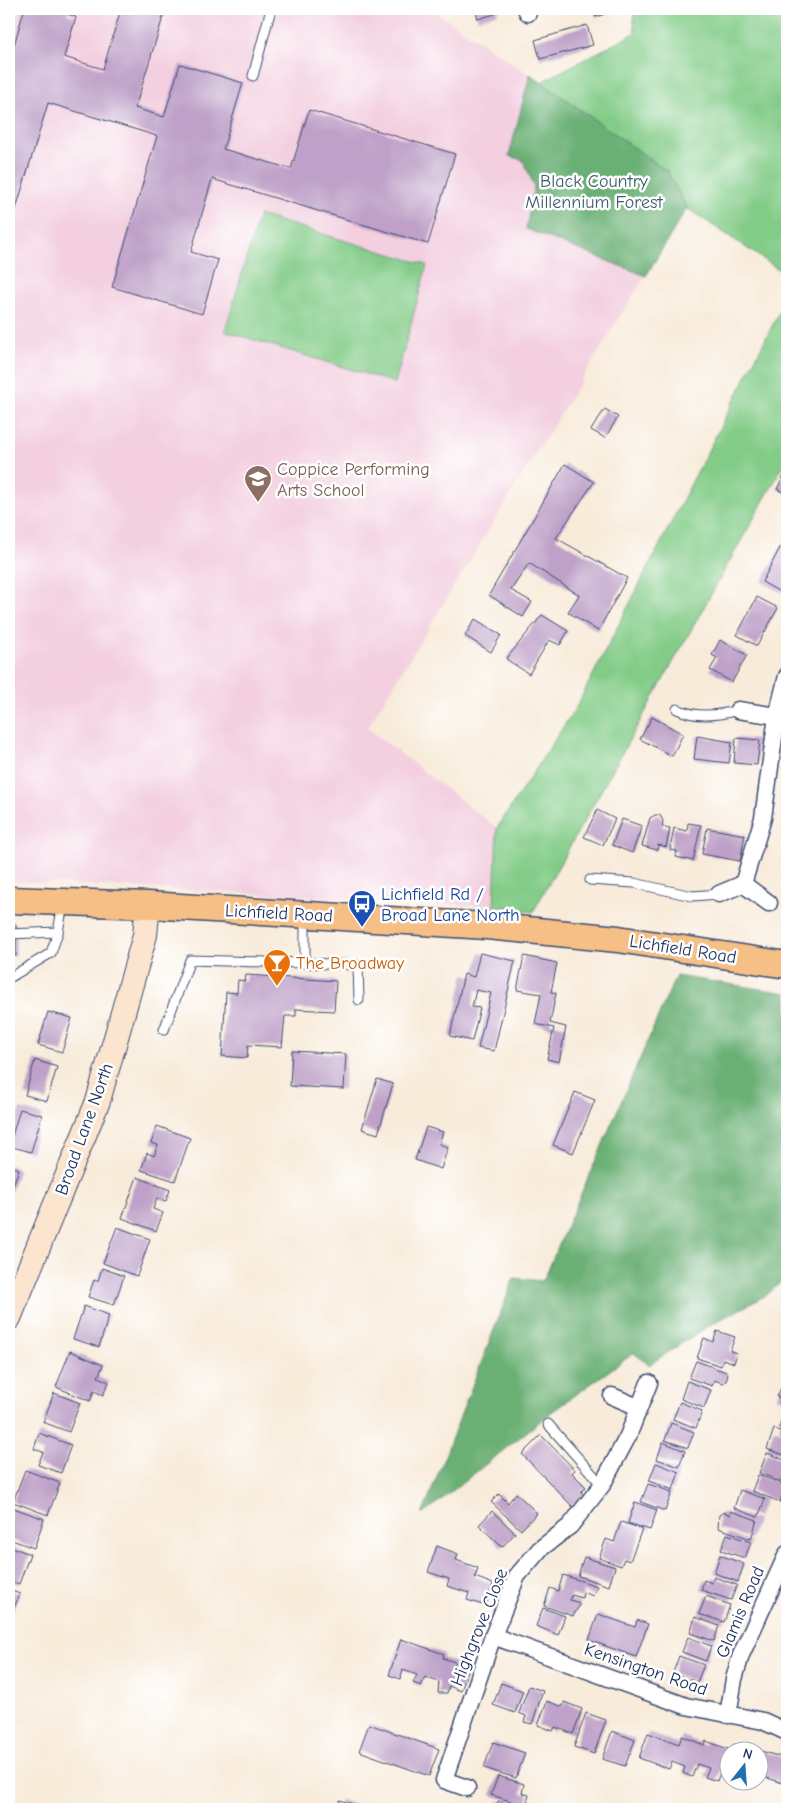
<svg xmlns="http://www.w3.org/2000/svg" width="796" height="1818" viewBox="0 0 796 1818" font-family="'Comic Neue',sans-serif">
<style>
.built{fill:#f3cfdf}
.green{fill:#83cc88;stroke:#4f7e73}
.forest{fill:#6ab074;stroke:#427069}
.building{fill:#bea0c8}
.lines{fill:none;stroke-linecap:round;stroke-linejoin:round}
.lane-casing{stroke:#3c4b71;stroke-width:11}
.street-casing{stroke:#3c4b71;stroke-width:19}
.secondary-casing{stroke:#3c4b71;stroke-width:26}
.primary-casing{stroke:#3c4b71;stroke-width:29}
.lane{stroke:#fff;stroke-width:9}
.street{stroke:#fff;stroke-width:16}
.secondary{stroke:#fbe5cf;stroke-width:24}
.primary{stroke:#f5bf86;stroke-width:26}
.labels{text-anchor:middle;stroke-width:5;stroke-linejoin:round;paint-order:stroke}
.park-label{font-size:18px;fill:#3a5e6b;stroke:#fff}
.education-label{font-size:18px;fill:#785e54;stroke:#fff;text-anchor:start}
.transit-label{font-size:18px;fill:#164399;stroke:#fff;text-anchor:start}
.street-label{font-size:18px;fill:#1b2f5e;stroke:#fff}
.food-label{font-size:18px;fill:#c56008;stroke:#fff;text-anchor:start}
</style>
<rect width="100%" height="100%" fill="#fff"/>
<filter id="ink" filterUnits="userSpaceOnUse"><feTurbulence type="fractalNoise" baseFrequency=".02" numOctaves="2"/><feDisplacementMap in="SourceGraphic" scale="10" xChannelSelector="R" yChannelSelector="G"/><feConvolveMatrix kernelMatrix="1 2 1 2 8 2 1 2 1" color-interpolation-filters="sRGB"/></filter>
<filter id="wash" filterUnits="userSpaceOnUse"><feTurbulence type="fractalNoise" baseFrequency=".0096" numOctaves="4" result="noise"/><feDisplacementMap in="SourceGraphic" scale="20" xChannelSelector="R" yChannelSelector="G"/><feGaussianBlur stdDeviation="1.12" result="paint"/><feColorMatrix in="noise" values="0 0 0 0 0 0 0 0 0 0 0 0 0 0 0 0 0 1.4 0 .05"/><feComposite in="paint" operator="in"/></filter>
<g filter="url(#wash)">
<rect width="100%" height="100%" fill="#f8ebda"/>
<!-- built -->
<path class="built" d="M9,9H431L541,82L687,208L367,728L497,828L494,906L9,881Z"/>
<!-- green -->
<g class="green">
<path d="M633,9H787V275L687,208L667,171L541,82L635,33Z"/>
<path d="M259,215L427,265L395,383L225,331Z"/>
<path d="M787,297V459L533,912L494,906L497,828L577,706Z"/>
</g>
<!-- forest -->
<g class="forest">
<path d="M530,74L667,171L687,208L646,276L526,229L534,186L523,160L509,156Z"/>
<path d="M676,976L787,993V1276L767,1295L710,1325L649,1365L634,1353L553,1411L422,1515L514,1278L543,1281Z"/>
</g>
<g id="blocks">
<!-- building -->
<g class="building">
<path d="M20,9H69L67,14L76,17L64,57L103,69L121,9H185L179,14H164L135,108L164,117L180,64L243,83L223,149L291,169L309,110L455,154L428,244L212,179L191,252L218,260L202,314L112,287L157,136L48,103L9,232V63L24,10Z"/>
<path d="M475,9H496L498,13L478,19Z"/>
<path d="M593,9H616V10L596,17Z"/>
<path d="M587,25L593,45L540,59L535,40Z"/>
<path d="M605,409L618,417L605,438L591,430Z"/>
<path d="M565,464L594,482L556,538L627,578L598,631L568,612L579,595L529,563L511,590L532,602L523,617L489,595Z"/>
<path d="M787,470V494L777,489Z"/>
<path d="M782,544L787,546V582L782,593L762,582Z"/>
<path d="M757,597L778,608L757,646L737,635Z"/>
<path d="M542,615L568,631L560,645L549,640L529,674L506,659Z"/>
<path d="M475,619L501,635L491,652L465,636Z"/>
<path d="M720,640L747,655L732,682L710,670L717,658L712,655Z"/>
<path d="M652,717L683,734L672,756L640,739Z"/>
<path d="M697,736L732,742L729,763L694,759Z"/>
<path d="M736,738L760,740L757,765L734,763Z"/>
<path d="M597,810L615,819L603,845L584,837Z"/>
<path d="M655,815H660L663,821L662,827L670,828L666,847L658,845L657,850L642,846L650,818Z"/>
<path d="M622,819L642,826L632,853L612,845Z"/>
<path d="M688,823L701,825L693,861L676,857L677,851L670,850L674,828L687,831Z"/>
<path d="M707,828L745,835L740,861L702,854Z"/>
<path d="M9,924H16V956L9,955Z"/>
<path d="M480,953L515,961L494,1051L478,1048L491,993L476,990L472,1007L480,1008L472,1041L450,1036L464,974L474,977Z"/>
<path d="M524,956L557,963L551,992L556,993L550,1023L566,1027L559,1062L547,1059L554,1028L535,1024L541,994L517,990Z"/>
<path d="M246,975L336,981L334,1011L296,1009V1016H285L282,1047L248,1045L247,1058L222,1056L226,992L237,993L238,980L245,981Z"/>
<path d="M48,1012L72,1018L62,1052L38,1045Z"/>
<path d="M292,1051L346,1054L344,1089L290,1086Z"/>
<path d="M35,1060L57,1067L47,1101L25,1095Z"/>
<path d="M377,1079L393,1084L378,1134L362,1129Z"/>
<path d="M575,1092L595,1100L573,1153L553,1145Z"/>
<path d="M20,1109L42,1115L31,1152L9,1146Z"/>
<path d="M157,1126L190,1138L175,1181L141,1170L147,1153L154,1156L158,1145L151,1143Z"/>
<path d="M426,1127L443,1132L439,1144L448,1147L441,1169L415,1160Z"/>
<path d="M9,1165L19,1169L9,1196Z"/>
<path d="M137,1177L170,1190L166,1201L157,1198L153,1209L163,1213L156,1231L122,1218Z"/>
<path d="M117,1227L150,1239L137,1276L103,1263Z"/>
<path d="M102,1268L124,1276L114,1305L88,1297L94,1280L98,1281Z"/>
<path d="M84,1306L109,1315L99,1347L73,1339Z"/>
<path d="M717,1331L735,1337L730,1351L737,1353L734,1363L723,1359L721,1366L697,1358L704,1338L713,1342Z"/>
<path d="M70,1351L103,1365L98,1377L109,1382L103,1395L94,1391L90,1401L56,1387Z"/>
<path d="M696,1361L726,1372L728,1375L726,1381L723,1383L714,1380L712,1386L689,1378Z"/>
<path d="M687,1381L711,1390L704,1408L681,1399Z"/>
<path d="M781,1388L787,1390V1400L777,1397Z"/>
<path d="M54,1393L80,1403L69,1432L43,1422Z"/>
<path d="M680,1402L702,1411L696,1428L673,1419Z"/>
<path d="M785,1409L787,1410V1431L779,1428Z"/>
<path d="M671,1423L694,1432L688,1448L665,1440Z"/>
<path d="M774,1429L787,1433V1456L767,1449Z"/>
<path d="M39,1433L71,1445L61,1473L38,1465L43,1452L34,1449Z"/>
<path d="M541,1435L575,1470L572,1473L586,1487L581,1492L585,1496L573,1507L522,1454Z"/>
<path d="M663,1442L685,1451L679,1467L657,1459Z"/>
<path d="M767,1453L787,1461V1484L759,1473Z"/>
<path d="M656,1463L679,1472L673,1490L649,1481Z"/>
<path d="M25,1470L60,1483L48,1515L13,1502Z"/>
<path d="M758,1475L786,1485L780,1502L752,1491Z"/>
<path d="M648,1484L672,1492L665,1511L641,1502Z"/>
<path d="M740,1490L765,1499L758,1517L734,1508Z"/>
<path d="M516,1493L537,1513L521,1530L491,1502L499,1494L508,1503Z"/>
<path d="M635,1502L657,1510L650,1530L628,1523Z"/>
<path d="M11,1507L44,1519L34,1548L9,1539Z"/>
<path d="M492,1511L515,1533L502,1547L479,1525Z"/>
<path d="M731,1511L757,1520L751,1539L718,1528L719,1515L724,1512L730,1515Z"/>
<path d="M621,1522L642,1529L630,1561L624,1559L621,1566L599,1558L606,1539L614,1542Z"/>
<path d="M727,1534L751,1542L745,1558L721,1550Z"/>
<path d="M9,1546L30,1554L19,1584L9,1581Z"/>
<path d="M437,1546L458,1554L456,1560L478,1568L475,1577L493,1584L486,1606L467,1600L469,1593L447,1586L449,1579L428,1572Z"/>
<path d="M720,1555L744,1564L738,1582L714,1573Z"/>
<path d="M584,1557L615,1567L609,1586L578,1576Z"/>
<path d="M563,1575L597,1586L593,1596L583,1592L582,1598L572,1595L570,1600L579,1603V1606L573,1616L544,1606L550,1588L558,1591Z"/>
<path d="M714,1577L737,1585L731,1600L701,1590L704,1580L712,1583Z"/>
<path d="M9,1590L20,1594L9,1619Z"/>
<path d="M706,1596L730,1605L724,1622L699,1614Z"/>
<path d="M543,1608L565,1616L558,1635L536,1626Z"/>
<path d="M598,1614L635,1627L637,1620L648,1624L636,1657L589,1640Z"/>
<path d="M695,1617L719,1626L714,1641L690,1633Z"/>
<path d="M688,1637L711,1646L706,1661L682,1652Z"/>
<path d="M401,1639L444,1654L443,1658L469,1667L461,1691L449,1686L447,1693H438L439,1682L425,1677L421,1686L413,1683L417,1675L403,1670L400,1679L389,1675Z"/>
<path d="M679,1656L704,1665L697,1682L673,1673Z"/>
<path d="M501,1683L523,1691L515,1713L493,1705Z"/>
<path d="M529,1686L543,1691L532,1724L524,1722L526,1716L519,1713Z"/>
<path d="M547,1701L563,1707L564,1702L582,1709L573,1734L555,1727L553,1731L538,1725Z"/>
<path d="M586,1713L606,1720L594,1754L574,1747Z"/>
<path d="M369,1724L439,1749L429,1776L359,1751Z"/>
<path d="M612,1731L635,1740L625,1766L602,1759Z"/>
<path d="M648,1733L679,1744L682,1736L704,1745L706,1741L728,1749L717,1781L705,1777L709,1768L697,1764L692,1777L683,1773L685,1767L672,1762L669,1769L639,1758Z"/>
<path d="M493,1742L525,1753L516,1778L484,1768Z"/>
<path d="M734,1744L753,1750H732Z"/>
<path d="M758,1750L787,1759L786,1784L758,1775Z"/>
<path d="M498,1776L524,1784L522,1793L529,1795L526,1806L491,1795Z"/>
<path d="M340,1800L358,1806L357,1809H337Z"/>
<path d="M498,1801L521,1809H496Z"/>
</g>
</g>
</g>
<g filter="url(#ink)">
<use href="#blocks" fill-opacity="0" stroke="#3c4b71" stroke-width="1"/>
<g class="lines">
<defs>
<g id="lane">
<path d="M253,76L271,9"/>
<path d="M677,709C696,718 717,716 738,710"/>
<path d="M590,880L634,883L692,896L719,894"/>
<path d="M305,917V963L358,965L359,1000"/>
<path d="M9,934L58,932"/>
<path d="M9,978L51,953L58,932L63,904"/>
<path d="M164,1030L190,960L305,963"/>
<path d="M548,1424L602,1485"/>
</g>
<g id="street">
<path d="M526,9L528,13"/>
<path d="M738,710L777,716L763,818L743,884"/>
<path d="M777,716L787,676"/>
<path d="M719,894L743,884L769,903"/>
<path d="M612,1396L638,1407"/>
<path d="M493,1636L686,1706L763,1721L787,1732"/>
<path d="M728,1715L734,1679L741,1655L787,1554"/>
<path d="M467,1788L444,1780L493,1636L517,1576L540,1549L570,1526L602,1485L628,1436L649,1383"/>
</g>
<path id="secondary" d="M9,1318L98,1101L145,935L148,905"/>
<path id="primary" d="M9,900L148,905L487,926L618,939L787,965"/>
</defs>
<!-- lane casing -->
<use href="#lane" class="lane-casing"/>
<!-- street casing -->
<use href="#street" class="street-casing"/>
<!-- secondary casing -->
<use href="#secondary" class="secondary-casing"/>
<!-- primary casing -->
<use href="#primary" class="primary-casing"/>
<!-- lane -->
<use href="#lane" class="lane"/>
<!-- street -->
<use href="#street" class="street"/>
<!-- secondary -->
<use href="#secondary" class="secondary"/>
<!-- primary -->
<use href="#primary" class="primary"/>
</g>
</g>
<!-- icons -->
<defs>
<symbol id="school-pin" viewBox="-11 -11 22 30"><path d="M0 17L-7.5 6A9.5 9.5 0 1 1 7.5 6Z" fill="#8d6e63" stroke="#fff"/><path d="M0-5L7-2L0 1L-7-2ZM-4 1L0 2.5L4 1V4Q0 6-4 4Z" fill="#fff"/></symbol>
<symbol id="bus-pin" viewBox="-11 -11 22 30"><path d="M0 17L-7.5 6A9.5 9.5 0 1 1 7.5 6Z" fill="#1a4fb4" stroke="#fff"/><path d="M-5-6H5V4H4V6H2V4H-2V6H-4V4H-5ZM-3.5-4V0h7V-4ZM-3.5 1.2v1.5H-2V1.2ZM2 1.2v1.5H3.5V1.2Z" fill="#fff"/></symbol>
<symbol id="bar-pin" viewBox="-11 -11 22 30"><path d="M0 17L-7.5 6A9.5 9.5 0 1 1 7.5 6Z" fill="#e8710a" stroke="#fff"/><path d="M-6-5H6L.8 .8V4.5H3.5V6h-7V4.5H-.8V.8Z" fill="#fff"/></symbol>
</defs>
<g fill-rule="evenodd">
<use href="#school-pin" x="242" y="463" width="32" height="43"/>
<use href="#bus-pin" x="346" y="888" width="32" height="43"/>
<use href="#bar-pin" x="261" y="947" width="32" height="43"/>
</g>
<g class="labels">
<!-- park labels -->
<g class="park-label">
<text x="594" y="187">Black Country<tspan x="594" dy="21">Millennium Forest</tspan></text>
</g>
<!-- education labels -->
<g class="education-label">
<text x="277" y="475">Coppice Performing<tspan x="277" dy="21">Arts School</tspan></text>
</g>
<!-- transit labels -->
<g class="transit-label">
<text x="381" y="900">Lichfield Rd /<tspan x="381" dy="21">Broad Lane North</tspan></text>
</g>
<!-- street labels -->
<g class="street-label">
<text transform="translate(279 913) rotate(3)" y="6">Lichfield Road</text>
<text transform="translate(683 949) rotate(9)" y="6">Lichfield Road</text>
<text transform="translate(84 1129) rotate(-70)" y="6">Broad Lane North</text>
<text transform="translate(740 1612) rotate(-67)" y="6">Glamis Road</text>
<text transform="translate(479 1627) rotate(-68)" y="6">Highgrove Close</text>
<text transform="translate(646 1669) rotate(19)" y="6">Kensington Road</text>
</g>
<!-- food labels -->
<g class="food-label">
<text x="296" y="969">The Broadway</text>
</g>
</g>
<!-- margin -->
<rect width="796" height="1818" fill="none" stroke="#fff" stroke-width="30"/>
<!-- north arrow -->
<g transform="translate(744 1766) rotate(17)"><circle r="24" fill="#ffffff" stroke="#a4acbf"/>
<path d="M0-4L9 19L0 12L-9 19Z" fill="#1f6fb2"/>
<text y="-8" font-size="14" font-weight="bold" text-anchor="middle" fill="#1b2f5e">N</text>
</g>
</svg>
